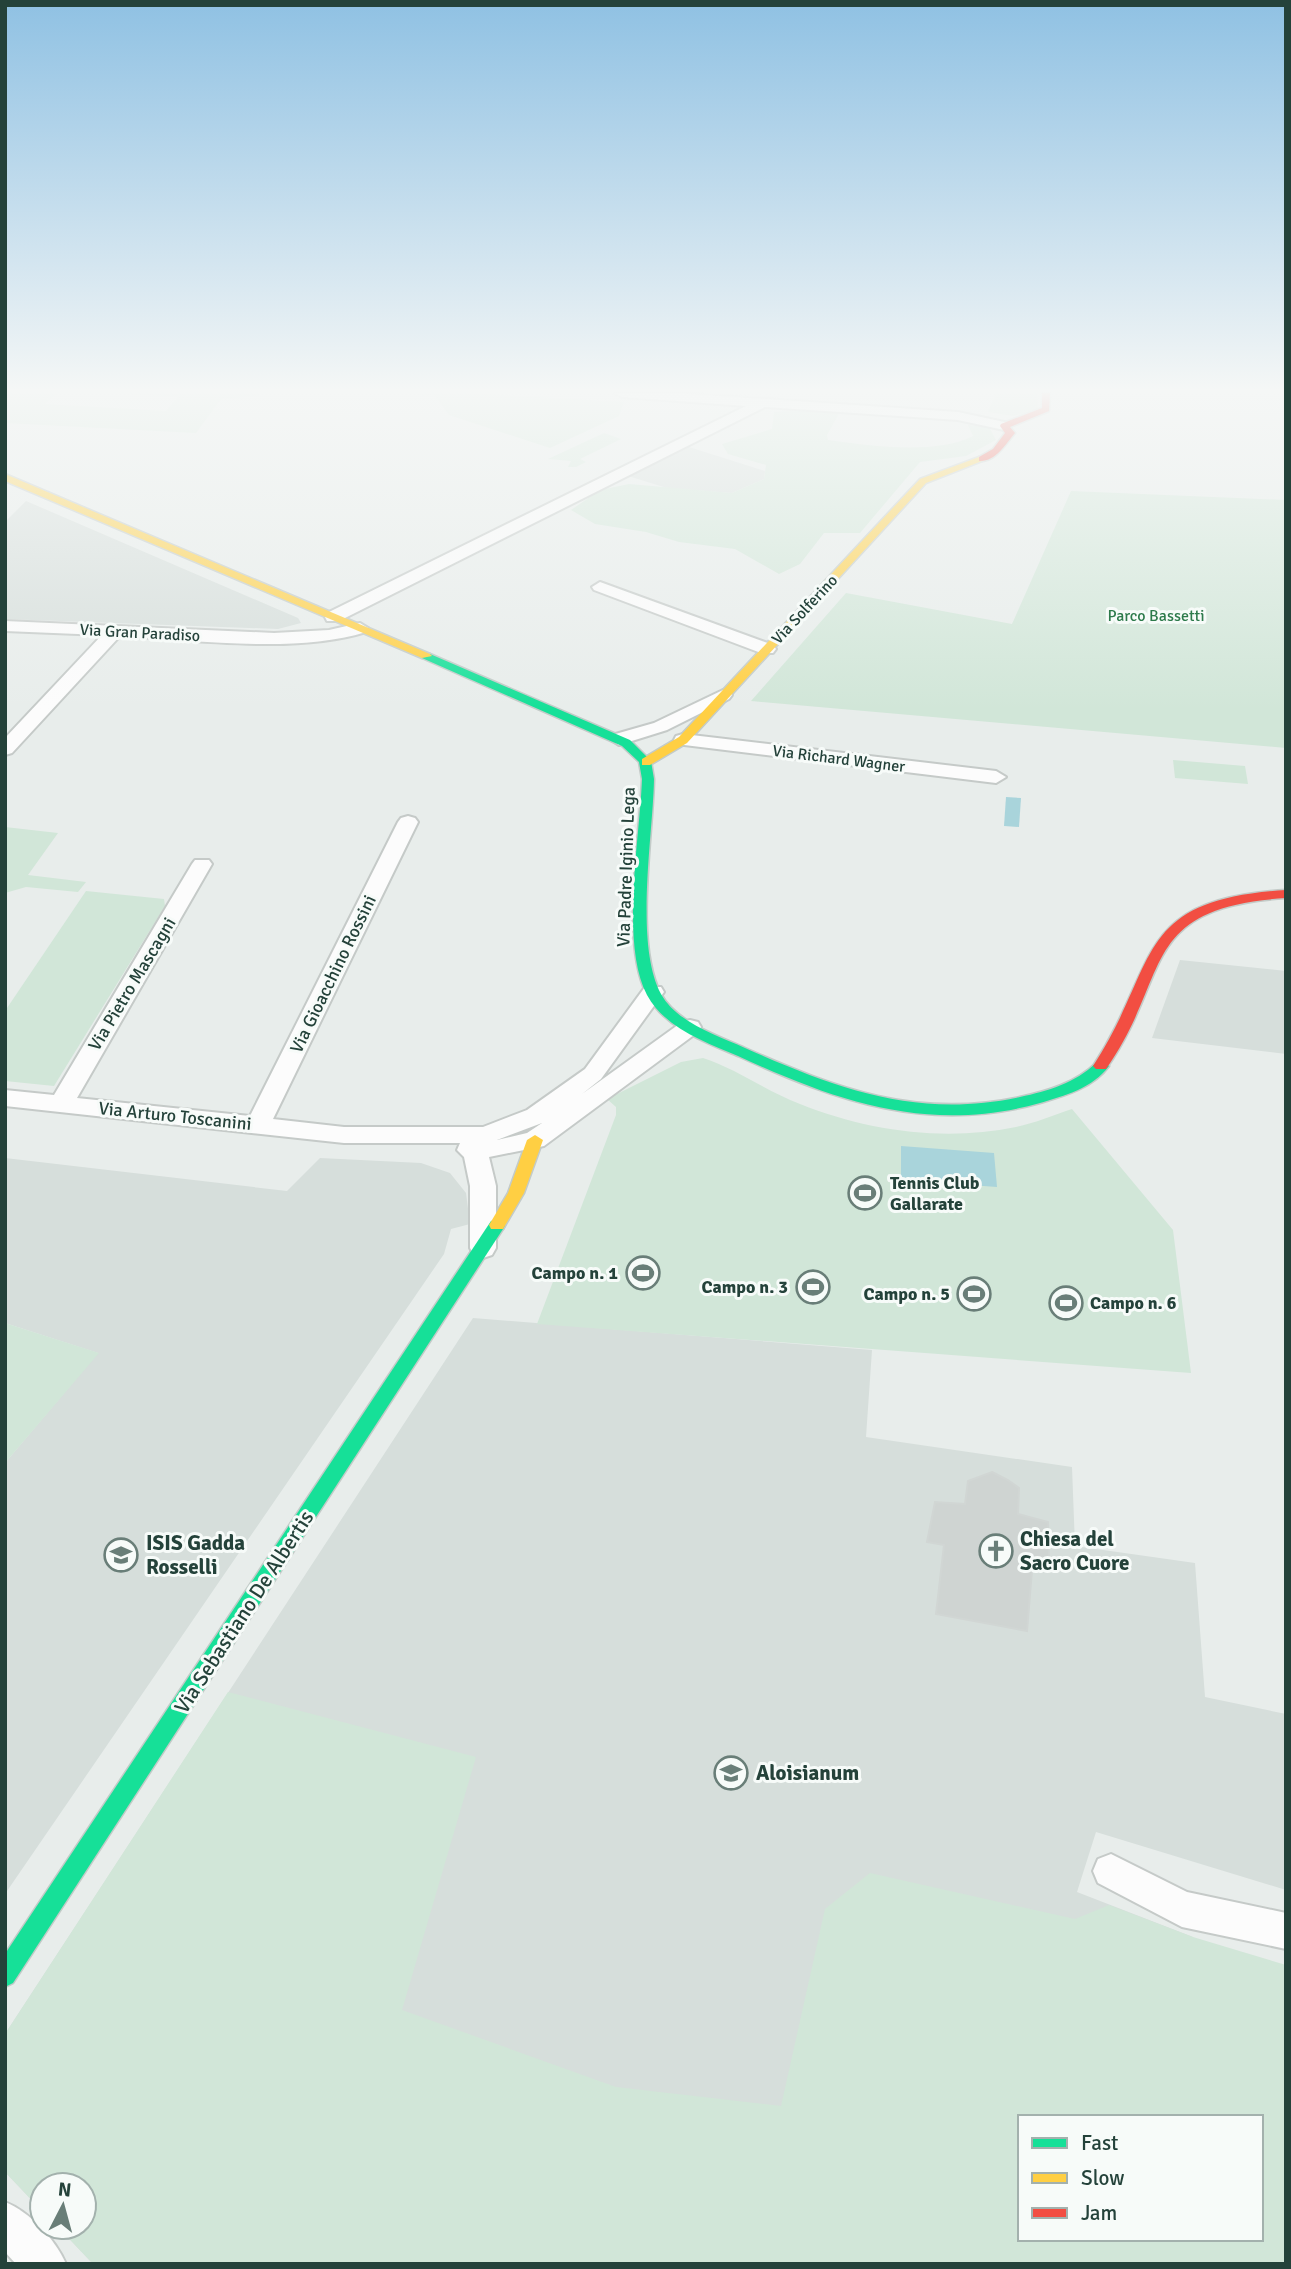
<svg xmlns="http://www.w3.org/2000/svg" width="1291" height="2269" viewBox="0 0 1291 2269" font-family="Signika,sans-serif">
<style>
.built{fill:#d6dedb}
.green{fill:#d1e6d8;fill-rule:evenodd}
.water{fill:#a9d4db}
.building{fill:#cfd4d2;stroke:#d1d6d4;stroke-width:2}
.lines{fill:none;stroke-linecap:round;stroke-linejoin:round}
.street-casing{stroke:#c5cac8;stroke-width:4}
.fast-casing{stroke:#c3cbc8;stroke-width:3}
.slow-casing{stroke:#c3cbc8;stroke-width:3}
.jam-casing{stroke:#c3cbc8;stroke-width:3}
.street{fill:#fcfcfc;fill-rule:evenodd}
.fast{fill:#16e098;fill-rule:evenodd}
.slow{fill:#ffcf43;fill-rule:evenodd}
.jam{fill:#f24e42;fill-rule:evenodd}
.labels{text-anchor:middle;stroke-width:6;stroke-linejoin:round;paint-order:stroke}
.far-street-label{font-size:16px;fill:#24423a;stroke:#f7fbf9}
.far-park-label{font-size:16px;fill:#2d7a4b;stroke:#f7fbf9}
.street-label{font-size:18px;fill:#24423a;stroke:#f7fbf9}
.poi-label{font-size:18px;font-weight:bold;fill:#24423a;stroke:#f7fbf9;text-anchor:end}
.near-poi-label{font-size:21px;font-weight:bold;fill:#24423a;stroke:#f7fbf9;text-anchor:start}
.near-street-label{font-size:21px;fill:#24423a;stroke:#f7fbf9}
</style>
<rect width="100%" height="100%" fill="#e8edeb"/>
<!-- built -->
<g class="built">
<path d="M689,447L765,471L764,479L732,493L667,488L628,476Z"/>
<path d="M26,501L298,618L301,623L278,629L5,619V522Z"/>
<path d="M1180,960L1286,971V1054L1152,1038Z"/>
<path d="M5,1158L287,1191L320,1158L421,1163L450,1173L466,1193L470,1224L451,1229L444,1254L5,1894V1463L98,1353L5,1323Z"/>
<path d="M473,1318L872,1350L866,1437L1072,1467L1075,1546L1195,1563L1205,1697L1286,1714V1890L1096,1832L1077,1892L1193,1937L1020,2117V2239L93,2264L58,2227H84V2185H42V2211L5,2172V2034Z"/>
</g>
<!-- green -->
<g class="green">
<path d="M5,393H56L45,404L166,411L178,397L114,393H260L259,396L221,399L196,433L5,423Z"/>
<path d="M419,393H468L624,402L619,416L550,448L449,415L434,395L422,396Z"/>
<path d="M996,393H1037L1038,410L1013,416L988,412Z"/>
<path d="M804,410L840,412L827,435L828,440C870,446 936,455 973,436L968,425L989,427L996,440L966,456L920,462L860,533H824L800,564L779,574L735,549L679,542L646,532L595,524L571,510L600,490L629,484L732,493L764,479L766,465L728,454L722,444L772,429L774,412Z"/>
<path d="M604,433L621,439L580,459L586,462L576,467H568L571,461L548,459Z"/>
<path d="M1071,491L1286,500V748L751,701L846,593L1012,624Z"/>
<path d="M1173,760L1245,766L1248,784L1175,778Z"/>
<path d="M5,827L58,833L28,875L86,882L78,892L26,887L5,893Z"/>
<path d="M86,891L164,899L165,906L54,1086L5,1081V1011Z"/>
<path d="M703,1058C737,1069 766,1091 800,1104C868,1131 944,1142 1016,1127C1035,1123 1054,1115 1072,1109L1173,1230L1191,1373L537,1324L616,1115V1107L607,1099L681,1062Z"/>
<path d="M5,1323L99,1353L5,1463Z"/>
<path d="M228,1692L476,1757L402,2010L616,2087L781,2106L825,1909L870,1873L1075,1919L1109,1905L1193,1937L1286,1965V2264H93L58,2227H84V2185H42V2211L5,2172V2034ZM1020,2117H1261V2239H1020Z"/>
</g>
<!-- water -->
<g class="water">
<path d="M1006,797L1021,798L1019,827L1004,826Z"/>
<path d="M901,1146L994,1153L997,1187L901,1180Z"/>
</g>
<!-- building -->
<path class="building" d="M992,1472L1008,1480L1019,1488L1018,1514L1048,1522L1049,1558H1033L1027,1631L936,1614L944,1545L927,1542L935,1502L965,1504L968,1481Z"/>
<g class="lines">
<defs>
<g id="street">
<path d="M615,393H675L958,412L1009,423L1011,426L1004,430L958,420L765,407L339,621H327L325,617L327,613L746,406L622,397Z"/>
<path d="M600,582L773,645L776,649L773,653H761L594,590L592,587Z"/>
<path d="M5,621L274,633L329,630L360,623L368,628L366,632C296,654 194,640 120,636L12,753L5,755V738L102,635L5,631Z"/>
<path d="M723,690L729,691L732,695L729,699L667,730L619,745L610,739L612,735L654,723Z"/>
<path d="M683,734L996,771L1006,777L996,783L676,744L674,740L676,736Z"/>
<path d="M408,816L415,818L418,822L273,1119L344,1127H483L527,1110L585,1069L645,987H661L664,992L601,1079L582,1094L682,1022L690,1020L698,1022L701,1027L698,1032L544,1146L489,1157L496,1186V1248L492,1255L483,1258L474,1255L470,1248V1186L464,1157L457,1150L460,1143H344L5,1106V1090L54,1095L192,864L195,860H209L212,864L77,1098L250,1116L398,822L401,818ZM542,1123L527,1133L497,1140Z"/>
<path d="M1111,1854L1187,1892L1286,1913V1949L1182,1927L1098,1883L1093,1871L1098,1859Z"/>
<path d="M5,2202C30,2212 55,2239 66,2264H16L5,2252Z"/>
</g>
<g id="fast">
<path d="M422,654H430L630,740L651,761L654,779C653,837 634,943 661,994C677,1023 717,1035 745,1048C838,1089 917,1119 1020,1097C1048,1091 1075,1083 1096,1063H1106L1109,1066C1093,1088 1064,1096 1040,1103C929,1134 838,1102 738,1056C705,1042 665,1028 647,995C620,944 640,837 642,779L639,762L622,746L422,658Z"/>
<path d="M497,1219L503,1221L505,1225L503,1229L13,1983L5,1987V1954L491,1221Z"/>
</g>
<g id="slow">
<path d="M979,457L987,459L926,483L687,743L650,765H642V759L679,737L920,479Z"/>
<path d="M5,474L430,654L432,656L422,658L5,481Z"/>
<path d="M535,1135L543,1140L524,1193L503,1229H491L489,1225L508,1193L527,1140Z"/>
</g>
<g id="jam">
<path d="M1042,393H1050L1049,411L1010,427L1015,433C1005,445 995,462 979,461V457L993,449L1005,433L1000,426L1001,424L1042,408Z"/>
<path d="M1286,890V898C1136,908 1173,974 1106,1069H1096L1093,1066C1161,962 1131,900 1286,890Z"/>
</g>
</defs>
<!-- street casing -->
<use href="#street" class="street-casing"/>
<!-- fast casing -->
<use href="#fast" class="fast-casing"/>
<!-- slow casing -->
<use href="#slow" class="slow-casing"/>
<!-- jam casing -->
<use href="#jam" class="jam-casing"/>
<!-- street -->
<use href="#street" class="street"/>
<!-- fast -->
<use href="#fast" class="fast"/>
<!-- slow -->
<use href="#slow" class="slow"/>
<!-- jam -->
<use href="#jam" class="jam"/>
</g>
<!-- sky -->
<linearGradient id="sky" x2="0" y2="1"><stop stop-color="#8fc1e3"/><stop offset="0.55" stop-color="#f5f7f6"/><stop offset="1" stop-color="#f5f7f6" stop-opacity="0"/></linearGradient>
<rect width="1291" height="710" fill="url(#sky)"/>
<!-- icons -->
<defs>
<symbol id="stadium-ring" viewBox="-11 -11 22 22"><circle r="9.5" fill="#f7fbf9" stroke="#697e78" stroke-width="1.5"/><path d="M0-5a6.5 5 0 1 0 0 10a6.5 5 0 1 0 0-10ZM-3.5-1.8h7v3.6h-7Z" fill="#697e78"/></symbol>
<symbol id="church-ring" viewBox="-11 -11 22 22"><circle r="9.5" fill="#f7fbf9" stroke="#697e78" stroke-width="1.5"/><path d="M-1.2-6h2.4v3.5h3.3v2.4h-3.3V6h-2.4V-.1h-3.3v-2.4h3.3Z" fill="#697e78"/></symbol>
<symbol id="school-ring" viewBox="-11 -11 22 22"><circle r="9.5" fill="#f7fbf9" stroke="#697e78" stroke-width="1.5"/><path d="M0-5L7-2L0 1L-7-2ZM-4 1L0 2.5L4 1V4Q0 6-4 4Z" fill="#697e78"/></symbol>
<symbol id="university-ring" viewBox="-11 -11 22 22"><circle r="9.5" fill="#f7fbf9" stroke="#697e78" stroke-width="1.5"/><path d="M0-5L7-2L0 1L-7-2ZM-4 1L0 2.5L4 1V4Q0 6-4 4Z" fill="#697e78"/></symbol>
</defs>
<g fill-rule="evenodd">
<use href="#stadium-ring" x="846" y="1174" width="38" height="38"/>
<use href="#stadium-ring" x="624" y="1254" width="38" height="38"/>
<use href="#stadium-ring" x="794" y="1268" width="38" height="38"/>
<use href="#stadium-ring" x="955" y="1275" width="38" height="38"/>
<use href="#stadium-ring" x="1047" y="1284" width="38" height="38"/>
<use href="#church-ring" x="977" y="1532" width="38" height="38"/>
<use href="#school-ring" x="102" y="1536" width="38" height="38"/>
<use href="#university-ring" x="712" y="1754" width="38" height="38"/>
</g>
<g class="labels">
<!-- far-street labels -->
<g class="far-street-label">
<text transform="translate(804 609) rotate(-47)" y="6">Via Solferino</text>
<text transform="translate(140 632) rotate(3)" y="6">Via Gran Paradiso</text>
<text transform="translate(839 758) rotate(7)" y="6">Via Richard Wagner</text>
</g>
<!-- far-park labels -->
<g class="far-park-label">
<text x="1156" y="621">Parco Bassetti</text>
</g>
<!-- street labels -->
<g class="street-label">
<text transform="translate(626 867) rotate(-88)" y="6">Via Padre Iginio Lega</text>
<text transform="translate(333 974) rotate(-64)" y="6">Via Gioacchino Rossini</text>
<text transform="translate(132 984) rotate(-59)" y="6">Via Pietro Mascagni</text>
<text transform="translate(175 1116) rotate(6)" y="6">Via Arturo Toscanini</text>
</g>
<!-- poi labels -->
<g class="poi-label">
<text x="890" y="1189" text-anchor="start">Tennis Club<tspan x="890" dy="21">Gallarate</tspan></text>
<text x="618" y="1279">Campo n. 1</text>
<text x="788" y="1293">Campo n. 3</text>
<text x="950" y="1300">Campo n. 5</text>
<text x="1090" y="1309" text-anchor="start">Campo n. 6</text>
</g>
<!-- near-poi labels -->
<g class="near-poi-label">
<text x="1020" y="1546">Chiesa del<tspan x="1020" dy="24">Sacro Cuore</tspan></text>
<text x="146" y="1550">ISIS Gadda<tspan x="146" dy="24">Rosselli</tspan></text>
<text x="756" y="1780">Aloisianum</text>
</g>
<!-- near-street labels -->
<g class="near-street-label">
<text transform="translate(244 1612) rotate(-57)" y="7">Via Sebastiano De Albertis</text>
</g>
</g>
<!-- border -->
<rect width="1291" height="2269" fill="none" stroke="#24423a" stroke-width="14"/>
<!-- legend -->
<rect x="1018" y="2115" width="245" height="126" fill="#f7fbf9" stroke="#a3b1ad" stroke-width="2"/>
<rect x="1032" y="2138" width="35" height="10" fill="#16e098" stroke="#a3b1ad" stroke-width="2"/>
<text x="1081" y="2150" font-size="21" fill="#24423a">Fast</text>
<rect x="1032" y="2173" width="35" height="10" fill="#ffcf43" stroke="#a3b1ad" stroke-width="2"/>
<text x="1081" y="2185" font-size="21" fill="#24423a">Slow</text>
<rect x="1032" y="2208" width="35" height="10" fill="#f24e42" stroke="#a3b1ad" stroke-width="2"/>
<text x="1081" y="2220" font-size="21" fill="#24423a">Jam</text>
<!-- north arrow -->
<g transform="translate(63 2206) rotate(6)"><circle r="33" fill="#f7fbf9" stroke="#a3b1ad" stroke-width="2"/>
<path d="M0-5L12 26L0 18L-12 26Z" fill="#697e78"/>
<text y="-10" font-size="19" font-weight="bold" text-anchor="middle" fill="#24423a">N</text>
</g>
</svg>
